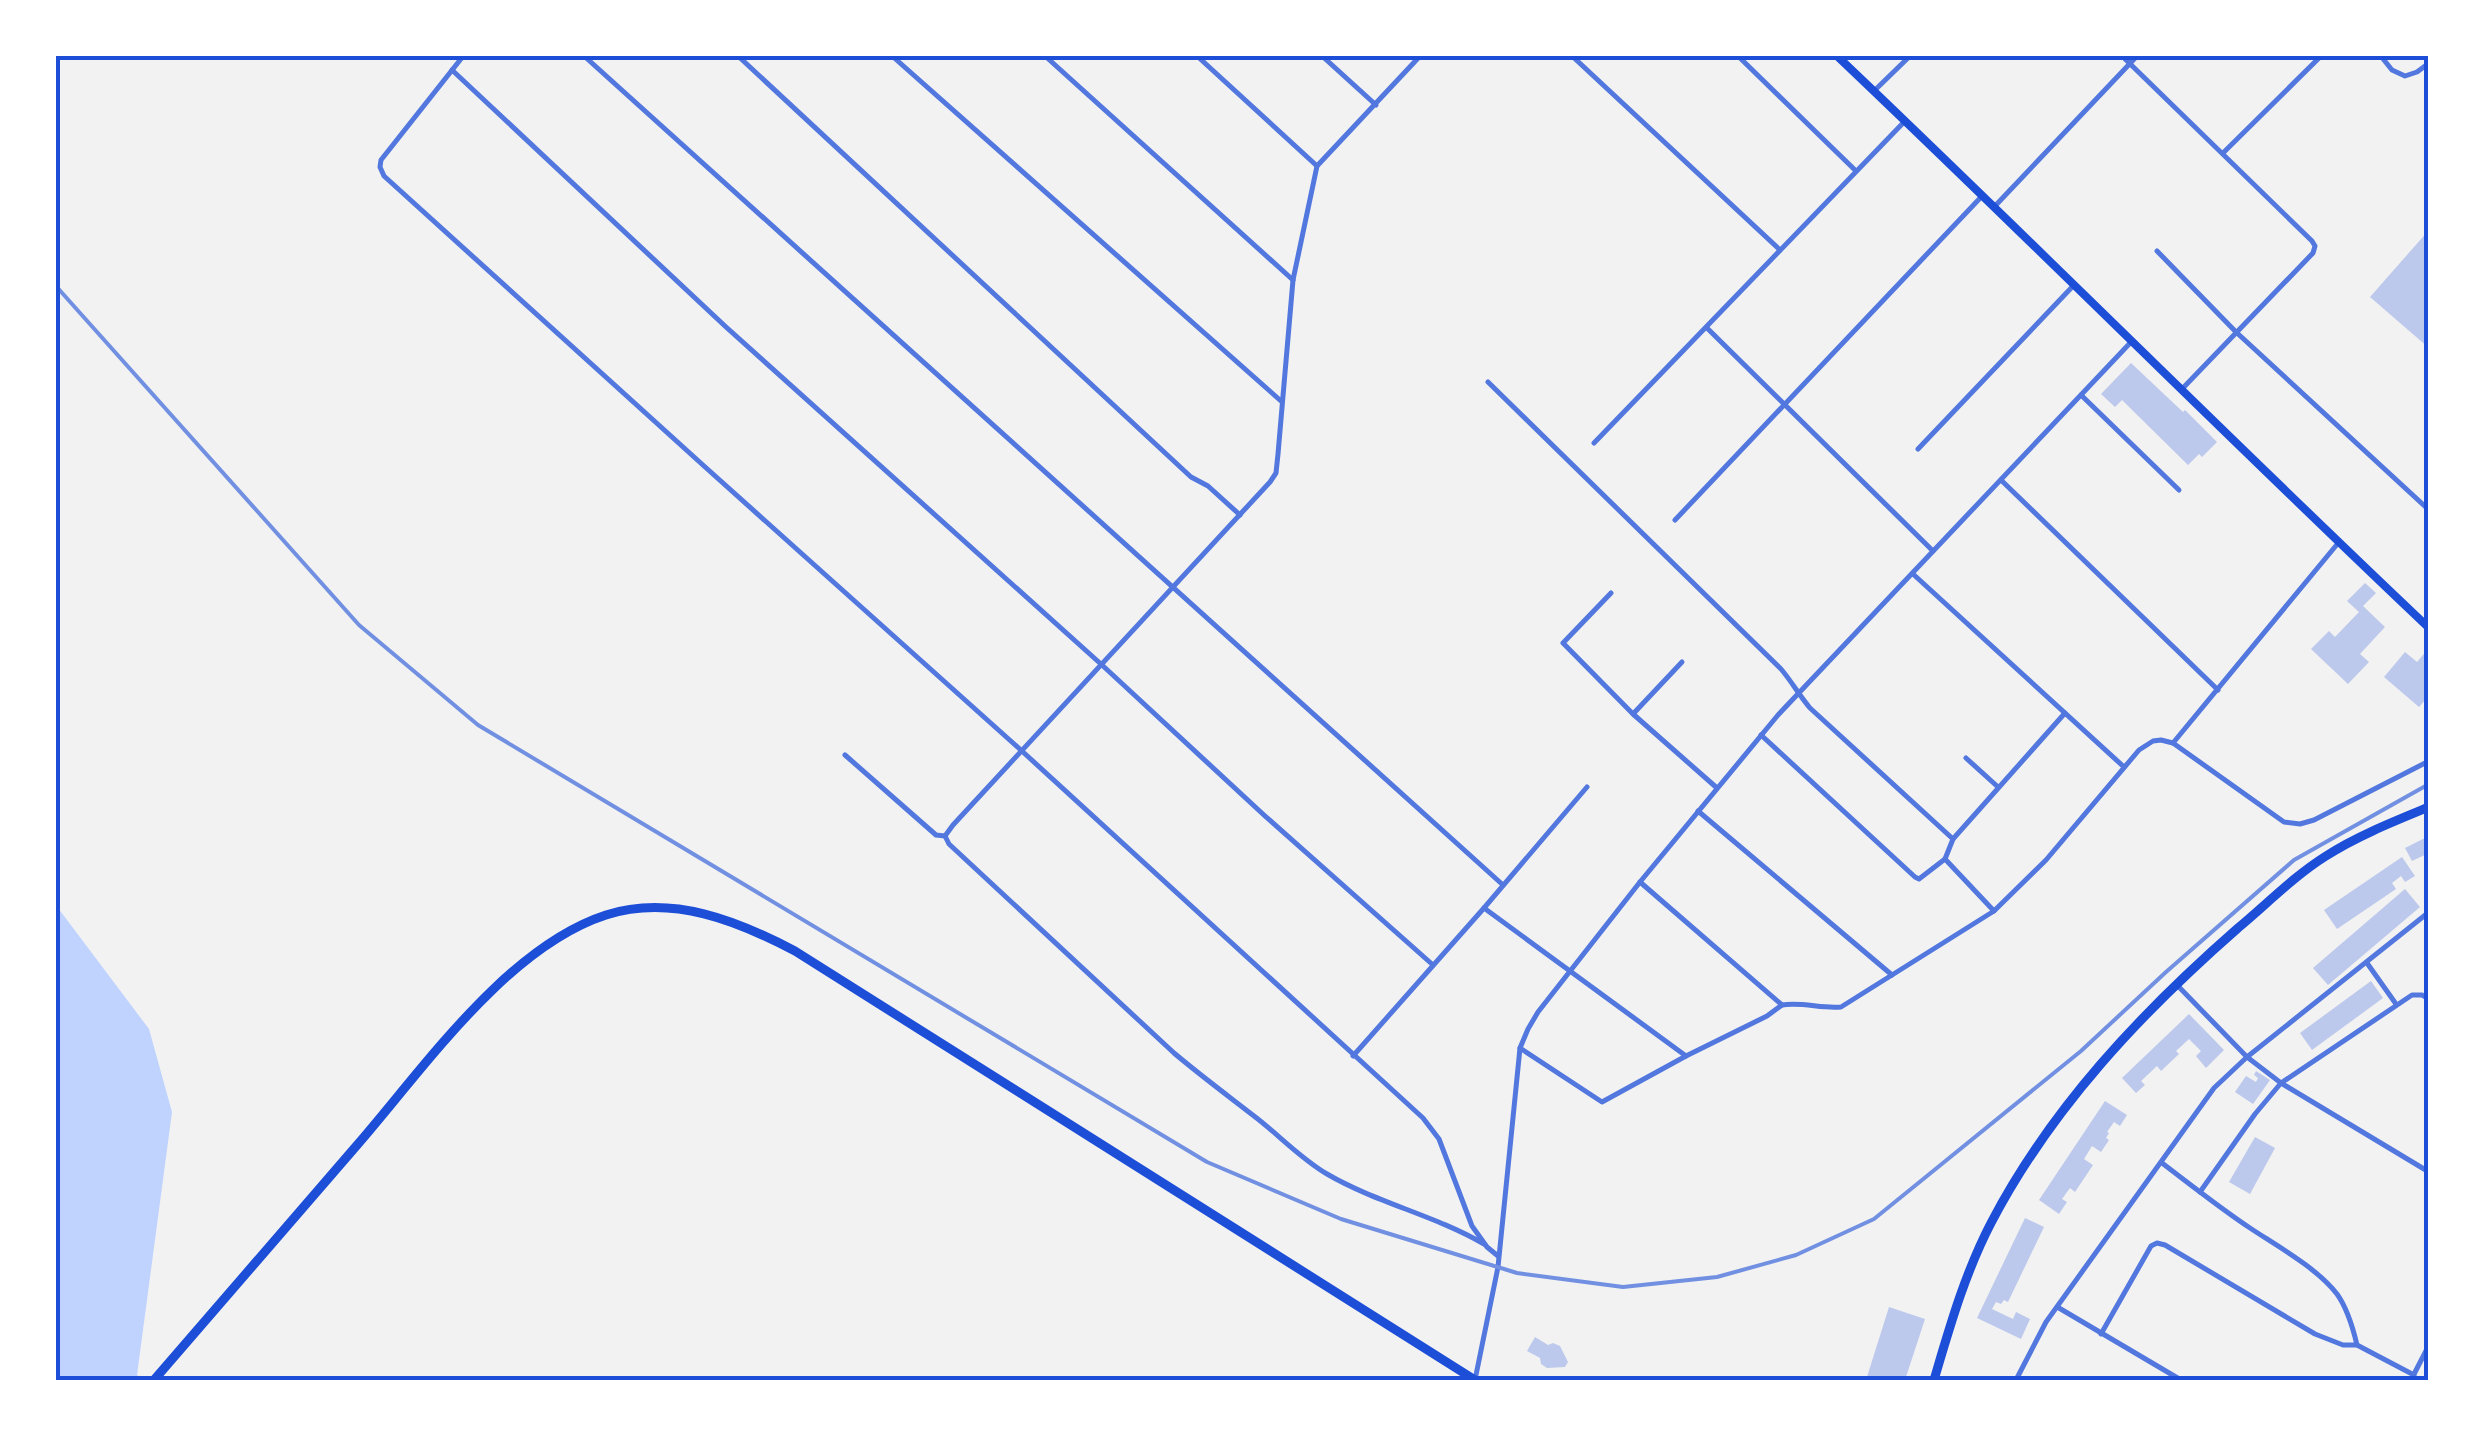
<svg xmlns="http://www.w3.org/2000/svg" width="2484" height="1435" viewBox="0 0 2484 1435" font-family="'Nunito Sans',sans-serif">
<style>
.water{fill:#bfd3fe}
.building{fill:#bdc9ec}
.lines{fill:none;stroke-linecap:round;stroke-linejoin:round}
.minor{stroke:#5277de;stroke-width:5}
.secondary{stroke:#1d4ed8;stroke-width:8}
.primary{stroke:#1d4ed8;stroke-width:9}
.trunk{stroke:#1d4ed8;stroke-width:9}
.rail{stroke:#7290e2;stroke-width:4}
.neatline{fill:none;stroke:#1d4ed8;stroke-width:4}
</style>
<rect width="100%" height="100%" fill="#f2f2f2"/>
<!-- water -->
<path class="water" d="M55,904L149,1029L172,1112L137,1375L143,1380H55Z"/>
<!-- building -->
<g class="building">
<path d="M2429,230V348L2370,297Z"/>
<path d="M2131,363L2183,412L2185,410L2217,442L2202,457L2199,454L2188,465L2122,400L2115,407L2101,394Z"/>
<path d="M2365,583L2376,593L2363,606L2385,627L2360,654L2369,662L2348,684L2311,649L2329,631L2335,637L2359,612L2347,601Z"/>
<path d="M2429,648V696L2419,707L2384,677L2405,652L2417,662Z"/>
<path d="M2429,836V853L2412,861L2405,848Z"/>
<path d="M2402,857L2415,876L2405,882L2401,876L2392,883L2396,889L2337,929L2324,910Z"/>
<path d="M2405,889L2420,907L2328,985L2313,968Z"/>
<path d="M2371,981L2383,998L2312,1050L2300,1033Z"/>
<path d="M2189,1014L2224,1050L2206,1068L2196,1056L2201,1051L2189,1039L2176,1051L2179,1054L2161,1071L2157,1066L2141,1081L2145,1085L2136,1093L2122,1078Z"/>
<path d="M2256,1071L2270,1080L2253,1104L2235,1092L2246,1076L2256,1082L2258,1078L2254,1075Z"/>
<path d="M2105,1101L2127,1115L2120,1126L2114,1122L2107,1132L2109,1133L2106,1138L2109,1140L2101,1152L2092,1146L2084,1159L2093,1165L2075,1192L2070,1188L2062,1199L2067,1202L2059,1214L2039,1200Z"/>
<path d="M2255,1137L2275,1148L2250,1194L2229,1182Z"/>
<path d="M2025,1218L2044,1227L2008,1302L2004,1300L2001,1304L1996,1302L1992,1309L2013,1319L2016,1312L2030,1319L2021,1339L1977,1318Z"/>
<path d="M1889,1307L1925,1319L1905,1380H1866Z"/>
<path d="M1535,1337L1548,1345L1553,1343L1560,1346L1568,1362L1565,1367L1547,1368L1541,1364L1540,1358L1527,1351Z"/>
</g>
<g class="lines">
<!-- minor -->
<g class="minor">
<path d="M464,55L381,160L380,167L384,176L704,466L1023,752L1423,1118L1439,1139L1472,1226L1487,1247L1498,1256"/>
<path d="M583,55L1503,885"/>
<path d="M737,55L1191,477L1208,486L1240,515"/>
<path d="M891,55L1281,401"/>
<path d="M1044,55L1293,280"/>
<path d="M1196,55L1317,166"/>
<path d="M1321,55L1376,105"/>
<path d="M1421,55L1317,166L1293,280L1278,454L1276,473L1270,482L953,825L945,836L949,844L1174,1053C1200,1075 1227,1095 1254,1116C1279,1135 1300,1158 1327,1174C1377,1203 1434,1215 1484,1244"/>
<path d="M1571,55L1780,250"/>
<path d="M1737,55L1856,171"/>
<path d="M2121,55L2312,241L2315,246L2313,253L2182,389"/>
<path d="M2380,55L2392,70L2405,76L2417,72L2429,63"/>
<path d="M452,70L726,327L1102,665L1265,816L1433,965"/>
<path d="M1874,91L1911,55"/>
<path d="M2223,153L2322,55"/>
<path d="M1995,206L2138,55"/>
<path d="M2157,251L2236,332L2429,510"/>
<path d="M1707,328L1933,551"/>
<path d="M1488,382L1781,669C1792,682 1799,695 1810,708L1953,839"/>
<path d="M2081,395L2179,490"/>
<path d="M1594,443L1905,121"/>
<path d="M1918,449L2074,285"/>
<path d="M2001,480L2218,690"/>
<path d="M1675,520L1983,195"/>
<path d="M1913,574L2124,767"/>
<path d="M1611,593L1563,643L1633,714L1717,788"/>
<path d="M1633,714L1682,662"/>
<path d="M1761,735L1915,877L1919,879L1945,859"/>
<path d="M2173,743L2339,542"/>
<path d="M845,755L936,835L945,836"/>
<path d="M1966,758L1998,787"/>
<path d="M1698,811L1892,975"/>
<path d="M1945,859L1953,839L2065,713"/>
<path d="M1945,859L1994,911"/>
<path d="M1640,882L1782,1005C1803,1002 1822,1009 1841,1007L1994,911L2046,860L2139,750L2153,741L2161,740L2173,743L2284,822L2300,824L2314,820L2429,761"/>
<path d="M1484,908L1686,1056"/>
<path d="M2367,963L2396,1004"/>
<path d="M2177,985L2247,1057L2281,1083L2429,1172"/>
<path d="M1520,1048L1602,1102L1686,1056L1767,1016L1782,1005"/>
<path d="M1353,1056L1484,908L1587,787"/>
<path d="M2162,1163C2191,1185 2220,1208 2250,1228C2277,1246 2317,1268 2337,1294C2347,1308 2353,1328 2357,1345"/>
<path d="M2200,1192L2255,1114L2281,1083L2412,995H2422L2429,999"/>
<path d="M2059,1308L2181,1380"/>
<path d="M2101,1334L2151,1246L2157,1243L2165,1245L2315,1334L2343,1345H2357L2414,1375"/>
<path d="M1475,1380L1498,1267L1520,1048L1528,1029L1538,1012L1640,882L1778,715L2132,341"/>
<path d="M2016,1380L2046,1322L2214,1088L2247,1057L2429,912"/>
<path d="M2411,1380L2429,1345"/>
</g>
<!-- secondary -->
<path class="secondary" d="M1836,55C2035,244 2229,439 2429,628"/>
<!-- primary -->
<path class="primary" d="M1934,1380C1950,1326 1965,1273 1991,1223C2051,1108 2141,1013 2238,928C2267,904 2294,876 2326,856C2357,836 2395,821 2429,807"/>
<!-- trunk -->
<path class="trunk" d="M154,1380C222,1302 290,1223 358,1144C424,1068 507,947 606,915C672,894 738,921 795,951L1475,1380"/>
<!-- rail -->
<path class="rail" d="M55,285L359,625L478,725L1207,1162L1341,1219L1517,1273L1623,1287L1717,1277L1796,1255L1874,1219L2081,1051L2166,972L2294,860L2429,784"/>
</g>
<!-- border -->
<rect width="2484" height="1435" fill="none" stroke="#ffffff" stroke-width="115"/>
<rect x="58" y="58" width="2368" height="1320" class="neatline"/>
</svg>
